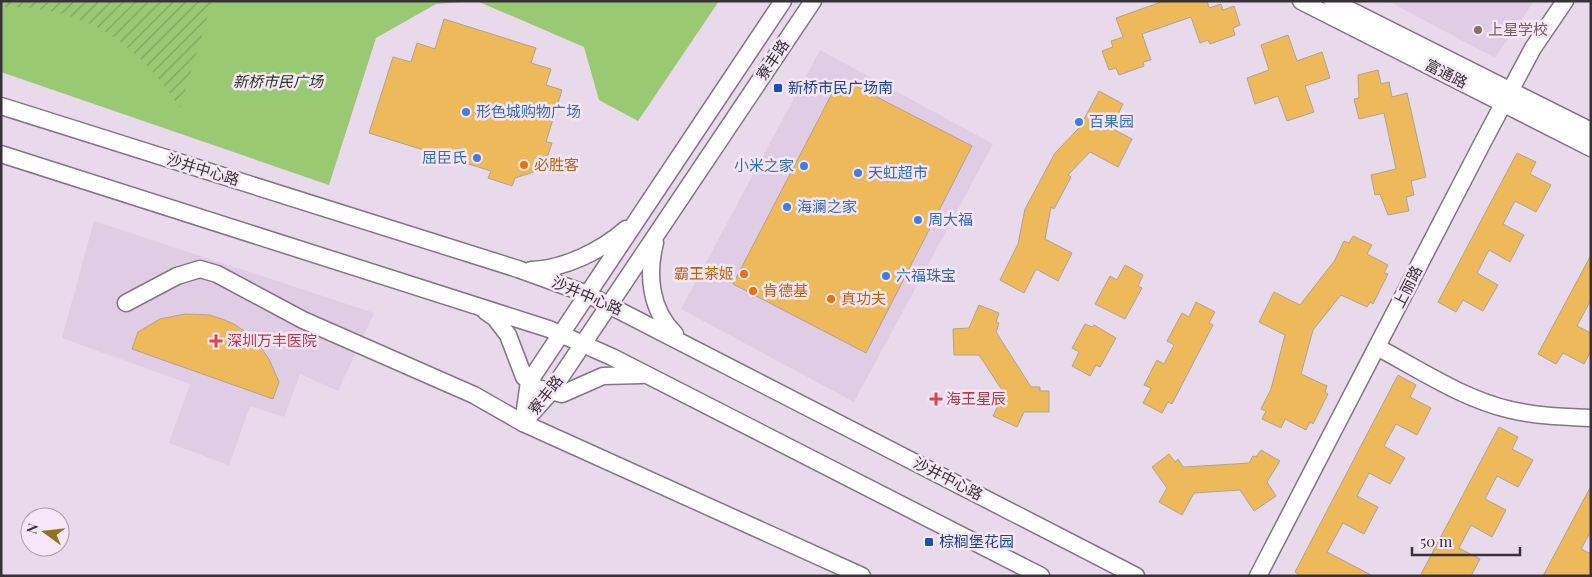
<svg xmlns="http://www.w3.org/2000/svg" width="1592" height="577" viewBox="0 0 1592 577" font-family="'Playfair Display','Noto Sans SC',serif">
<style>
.built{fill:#e0cce4}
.green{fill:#9ac973}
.garden{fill:url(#garden-furrows)}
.building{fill:#eeb95a;stroke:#afa391}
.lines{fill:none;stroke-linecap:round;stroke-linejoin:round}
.minor-casing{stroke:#837585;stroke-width:19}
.minor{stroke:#fff;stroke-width:16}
.education-dot{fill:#8d6e63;stroke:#f6e6f8;stroke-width:2}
.transit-dot{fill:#1a4fb4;stroke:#f6e6f8;stroke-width:2}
.shop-dot{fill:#3f7fe0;stroke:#f6e6f8;stroke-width:2}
.food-dot{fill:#e8710a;stroke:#f6e6f8;stroke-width:2}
.health-dot{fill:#e0444e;stroke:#f6e6f8;stroke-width:2}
.labels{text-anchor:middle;stroke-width:5;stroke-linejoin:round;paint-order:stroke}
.education-label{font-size:15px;fill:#785e54;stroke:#f6e6f8;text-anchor:start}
.street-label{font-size:15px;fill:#373138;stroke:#f6e6f8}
.park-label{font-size:15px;font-style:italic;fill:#283b17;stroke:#f6e6f8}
.transit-label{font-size:15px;fill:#164399;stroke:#f6e6f8;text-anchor:start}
.shop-label{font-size:15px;fill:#366cbe;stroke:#f6e6f8;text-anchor:start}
.food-label{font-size:15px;fill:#c56008;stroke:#f6e6f8;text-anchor:start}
.health-label{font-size:15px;fill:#be3a42;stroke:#f6e6f8;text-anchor:start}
</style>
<defs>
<pattern id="garden-furrows" width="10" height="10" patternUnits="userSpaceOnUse" patternTransform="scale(1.25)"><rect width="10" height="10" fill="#9ac973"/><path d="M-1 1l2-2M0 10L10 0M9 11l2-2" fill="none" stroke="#7ea45f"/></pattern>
</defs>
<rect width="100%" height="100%" fill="#e8d9eb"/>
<!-- built -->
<g class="built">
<path d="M1388,1H1534L1495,58Z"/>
<path d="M820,50L993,144L854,402L681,309Z"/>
<path d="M94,221L374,313L338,391L300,374L284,417L250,406L229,465L169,443L190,384L62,338Z"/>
</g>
<!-- green -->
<g class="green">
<path d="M1,1H474L436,4L376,38L329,185L1,72Z"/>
<path d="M477,1H719L638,121L599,100L584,47Z"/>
</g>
<!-- garden -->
<path class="garden" d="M1,1H212L180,108C137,41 82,5 1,7Z"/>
<!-- building -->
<g class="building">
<path d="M1164,1H1207L1209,8L1221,4L1223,10L1234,6L1240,25L1233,28L1235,35L1210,44L1208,40L1200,43L1191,17L1142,34L1151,60L1143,62L1144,66L1119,75L1116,68L1109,70L1102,51L1113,47L1111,41L1123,37L1116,18Z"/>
<path d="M444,19L536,48L531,63L551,69L546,85L562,90L546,142L552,143L545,164L540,162L537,171L515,178L512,186L488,178L491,171L369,133L393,57L411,62L417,43L435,49Z"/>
<path d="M1288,35L1297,61L1322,52L1330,78L1305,86L1314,112L1287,121L1278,96L1255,104L1247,78L1269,70L1261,45Z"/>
<path d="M1378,70L1381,84L1389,82L1392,97L1407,93L1426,177L1411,181L1414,195L1406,197L1409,211L1388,215L1380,194L1375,195L1371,175L1396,169L1384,113L1359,119L1354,99L1359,98L1358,75Z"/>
<path d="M840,78L972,146L866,353L733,284Z"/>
<path d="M1099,91L1123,104L1111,128L1132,139L1118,167L1090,152L1068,175L1071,177L1054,209L1051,207L1045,239L1072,253L1058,281L1036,269L1024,293L1000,280L1018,244L1025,209L1055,153L1080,127Z"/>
<path d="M1517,153L1536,162L1530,174L1551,185L1536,212L1515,201L1503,224L1524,235L1510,262L1489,250L1477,273L1498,285L1483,311L1463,300L1456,312L1438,302Z"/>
<path d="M1353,236L1372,245L1367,254L1388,265L1384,273L1388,274L1373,304L1370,302L1367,307L1341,295L1313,330L1301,374L1327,386L1325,392L1328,394L1313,424L1310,422L1306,430L1285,419L1281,428L1262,419L1266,411L1261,409L1271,389L1285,335L1259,322L1274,292L1300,305L1335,260L1344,241L1349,243Z"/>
<path d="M1591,255V300L1577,326L1591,333V351L1584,364L1563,353L1556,364L1538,354Z"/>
<path d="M1125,265L1143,275L1138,286L1142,288L1125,319L1095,304L1110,276L1117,280Z"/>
<path d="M1196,302L1215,312L1209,323L1213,325L1172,404L1168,402L1162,413L1143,403L1151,388L1144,385L1157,360L1164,364L1174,345L1167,341L1182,313L1189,317Z"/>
<path d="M979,305L999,313L996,322L999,323L996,332L1031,387H1040V391H1049V412H1024L1017,427L993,416L1004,393L979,355H954L953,329L969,328Z"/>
<path d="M185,314L210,315L222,319L234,324L254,338L269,359L279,382L273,399L132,349L138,332L160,319Z"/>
<path d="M1085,324L1092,327L1094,325L1116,338L1100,367L1096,365L1090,376L1072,366L1079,352L1072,348Z"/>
<path d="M1398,375L1416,385L1410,397L1431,408L1417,435L1396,424L1384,446L1405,458L1390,484L1369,473L1357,496L1378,507L1364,534L1343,523L1327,552L1373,576H1301L1295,572Z"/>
<path d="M1499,427L1518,437L1512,449L1533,460L1518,487L1497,476L1485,499L1506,510L1492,537L1471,525L1459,548L1480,559L1471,576H1420Z"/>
<path d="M1261,450L1280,461L1267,482L1276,496L1254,511L1240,490L1194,493L1182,515L1159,502L1167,488L1152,467L1169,454L1175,462L1178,459L1183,467L1218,465L1249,463L1253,456L1256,457Z"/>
<path d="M1591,486V531L1581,549L1591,554V576H1543Z"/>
</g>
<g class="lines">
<defs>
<g id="minor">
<path d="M1301,1L1591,148"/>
<path d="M1332,1L1591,131"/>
<path d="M1,106L518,269L587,294L1136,576"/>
<path d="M1,154L549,329L612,357L1041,576"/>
<path d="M655,243C647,274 650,310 675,334"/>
<path d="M531,270C564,269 601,251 626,229"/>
<path d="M126,303L177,276L200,269L217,274L303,320L474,395L523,423L862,576"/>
<path d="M485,311L495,318L508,335L524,377L537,388L562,394L603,376L642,375"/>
<path d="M1377,347C1420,370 1463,399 1511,410C1537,416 1564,417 1591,418"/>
<path d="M523,423L550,393L813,1"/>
<path d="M523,423L529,382L783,1"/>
<path d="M1258,576L1484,140L1533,48L1565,1"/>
</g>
</defs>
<!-- minor casing -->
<use href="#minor" class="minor-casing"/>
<!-- minor -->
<use href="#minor" class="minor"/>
</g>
<!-- markers -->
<circle class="education-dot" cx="1478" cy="30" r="5"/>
<g class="transit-dot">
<rect x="773" y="83" width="10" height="10" rx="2.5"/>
<rect x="924" y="537" width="10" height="10" rx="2.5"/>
</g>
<g class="shop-dot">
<circle cx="466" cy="112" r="5"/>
<circle cx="1079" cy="122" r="5"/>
<circle cx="477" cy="158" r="5"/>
<circle cx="804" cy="166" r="5"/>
<circle cx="858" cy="173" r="5"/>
<circle cx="787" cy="207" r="5"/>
<circle cx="918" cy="220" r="5"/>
<circle cx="886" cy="276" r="5"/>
</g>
<g class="food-dot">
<circle cx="524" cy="165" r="5"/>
<circle cx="744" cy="274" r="5"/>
<circle cx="753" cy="291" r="5"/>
<circle cx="831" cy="299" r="5"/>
</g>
<g class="health-dot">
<path d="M213.5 333.5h5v5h5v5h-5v5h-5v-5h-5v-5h5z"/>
<path d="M933.5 391.5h5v5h5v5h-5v5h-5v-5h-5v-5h5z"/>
</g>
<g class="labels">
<!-- education labels -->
<g class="education-label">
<text x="1488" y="35">上星学校</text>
</g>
<!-- street labels -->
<g class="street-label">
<text transform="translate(773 60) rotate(-56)" y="5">寮丰路</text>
<text transform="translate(1446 74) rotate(27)" y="5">富通路</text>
<text transform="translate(203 170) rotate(17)" y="5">沙井中心路</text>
<text transform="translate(1408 287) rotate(-63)" y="5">上丽路</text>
<text transform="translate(587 296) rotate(23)" y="5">沙井中心路</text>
<text transform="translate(546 395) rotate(-52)" y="5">寮丰路</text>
<text transform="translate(948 479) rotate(27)" y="5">沙井中心路</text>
</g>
<!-- park labels -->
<g class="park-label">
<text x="278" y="87">新桥市民广场</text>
</g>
<!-- transit labels -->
<g class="transit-label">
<text x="788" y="93">新桥市民广场南</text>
<text x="939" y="547">棕榈堡花园</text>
</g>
<!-- shop labels -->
<g class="shop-label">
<text x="476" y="117">形色城购物广场</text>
<text x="1089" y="127">百果园</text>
<text x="467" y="163" text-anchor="end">屈臣氏</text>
<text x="794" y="171" text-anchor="end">小米之家</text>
<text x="868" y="178">天虹超市</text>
<text x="797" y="212">海澜之家</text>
<text x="928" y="225">周大福</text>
<text x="896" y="281">六福珠宝</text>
</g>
<!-- food labels -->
<g class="food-label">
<text x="534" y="170">必胜客</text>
<text x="734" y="279" text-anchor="end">霸王茶姬</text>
<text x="763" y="296">肯德基</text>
<text x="841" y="304">真功夫</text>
</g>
<!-- health labels -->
<g class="health-label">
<text x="227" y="346">深圳万丰医院</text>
<text x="946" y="404">海王星辰</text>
</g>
</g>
<!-- border -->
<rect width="1592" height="577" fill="none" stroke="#373138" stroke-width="5"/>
<!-- north arrow -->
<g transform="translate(45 532) rotate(285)"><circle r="24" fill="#f6e6f8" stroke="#aa9eab"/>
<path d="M0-4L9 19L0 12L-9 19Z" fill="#90751b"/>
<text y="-8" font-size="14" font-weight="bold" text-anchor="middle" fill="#373138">N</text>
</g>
<!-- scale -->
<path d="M1412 547v8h108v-8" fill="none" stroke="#373138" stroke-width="2.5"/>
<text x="1420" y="547" font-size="15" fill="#373138" stroke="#f6e6f8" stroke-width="4" paint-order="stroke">50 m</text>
</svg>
